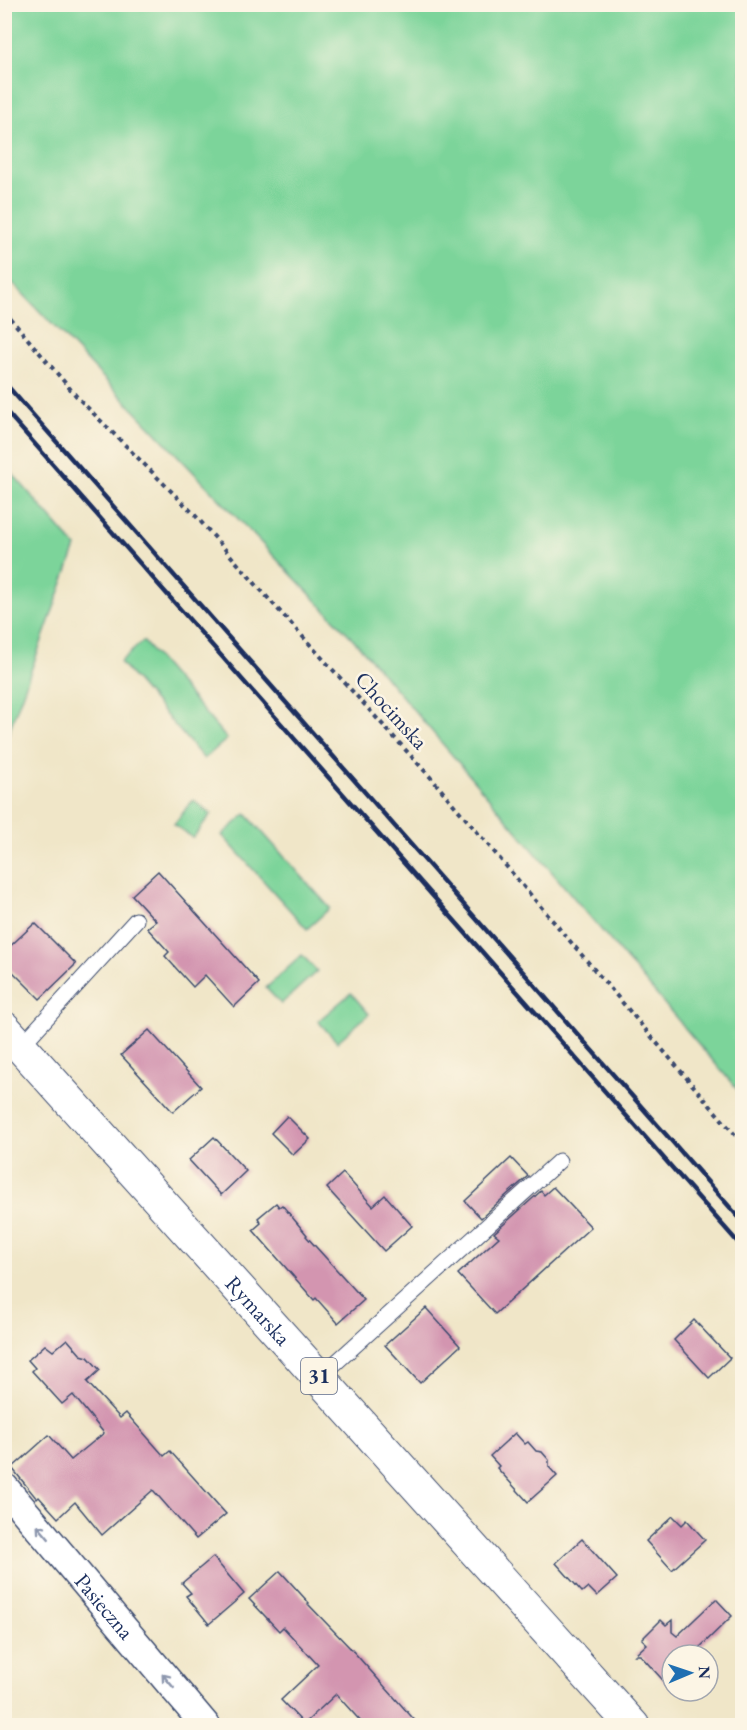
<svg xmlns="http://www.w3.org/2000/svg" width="747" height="1730" viewBox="0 0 747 1730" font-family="'EB Garamond',serif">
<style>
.green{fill:#7cd49a;stroke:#4c827c;stroke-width:1.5}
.building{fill:#d395b0}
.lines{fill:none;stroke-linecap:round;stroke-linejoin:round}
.lane-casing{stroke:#3b4a6e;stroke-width:17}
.street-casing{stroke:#3b4a6e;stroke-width:31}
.primary-casing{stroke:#3b4a6e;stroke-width:35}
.path{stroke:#3b4a6e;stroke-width:4;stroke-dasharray:4.5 4.5;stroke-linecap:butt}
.lane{stroke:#fff;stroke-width:15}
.street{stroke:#fff;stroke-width:28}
.primary{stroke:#fff;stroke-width:33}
.rail{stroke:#1b2f5e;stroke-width:4.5}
.oneway{stroke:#8d97ae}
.labels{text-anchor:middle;stroke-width:5;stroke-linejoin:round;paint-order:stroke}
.shield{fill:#fcf5e5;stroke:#5e6a86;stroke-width:1.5}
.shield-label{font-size:21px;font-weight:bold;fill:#1b2f5e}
.street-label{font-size:22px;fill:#1b2f5e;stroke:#fcf5e5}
</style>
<rect width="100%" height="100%" fill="#fcf5e5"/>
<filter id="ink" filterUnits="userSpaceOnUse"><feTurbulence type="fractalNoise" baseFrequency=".0167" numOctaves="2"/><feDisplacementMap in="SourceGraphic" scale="12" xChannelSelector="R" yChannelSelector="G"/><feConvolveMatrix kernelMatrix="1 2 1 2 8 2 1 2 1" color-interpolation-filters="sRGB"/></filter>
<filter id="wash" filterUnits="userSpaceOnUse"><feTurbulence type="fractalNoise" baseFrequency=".008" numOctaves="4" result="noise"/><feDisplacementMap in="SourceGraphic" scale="24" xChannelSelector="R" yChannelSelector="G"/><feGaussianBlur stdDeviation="1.35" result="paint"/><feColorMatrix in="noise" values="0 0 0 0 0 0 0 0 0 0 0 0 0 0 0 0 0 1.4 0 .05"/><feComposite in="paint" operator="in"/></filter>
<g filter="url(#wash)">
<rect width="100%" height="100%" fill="#f0e6c8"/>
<!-- green -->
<g class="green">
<path d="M5,4L742,5V1095L354,640L5,275Z"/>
<path d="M12,473L76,547L5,742L4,494Z"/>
<path d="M143,641L227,739L204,759L120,662Z"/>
<path d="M193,800L211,814L193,838L174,824Z"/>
<path d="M246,814L330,908L307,929L222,835Z"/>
<path d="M302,955L317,971L281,1004L266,988Z"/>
<path d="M351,993L369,1014L337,1042L318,1021Z"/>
</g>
<g id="blocks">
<!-- building -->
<g class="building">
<path d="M158,871L259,983L234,1007L205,975L193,987L165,956L169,952L147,928L156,921L132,895Z"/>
<path d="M35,923L76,964L40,999L4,963V952Z"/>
<path d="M149,1030L201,1087L173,1112L121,1055Z"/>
<path d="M287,1116L310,1139L293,1155L271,1133Z"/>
<path d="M214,1137L246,1171L221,1195L189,1160Z"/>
<path d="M511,1158L528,1176L481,1218L465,1201Z"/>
<path d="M343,1173L373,1206L385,1195L412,1226L384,1251L327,1188Z"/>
<path d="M553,1187L591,1227L495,1314L458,1274L499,1237L494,1233L541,1191L544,1195Z"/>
<path d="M276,1203L279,1207L282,1205L307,1235L306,1236L364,1300L338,1323L316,1298L314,1300L253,1230L261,1223L258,1218Z"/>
<path d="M426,1308L460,1346L420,1383L385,1345Z"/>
<path d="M694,1320L730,1358L709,1378L674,1340Z"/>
<path d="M67,1339L81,1355L88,1357L100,1370L87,1382L120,1418L126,1413L164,1456L170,1451L226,1514L196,1539L153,1490L102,1535L75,1502L58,1518L39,1497L37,1499L12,1468L49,1435L71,1460L104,1433L73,1395L62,1404L32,1371L35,1368L28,1360L45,1345L53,1351Z"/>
<path d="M515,1433L525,1444L528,1442L536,1451L542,1452L549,1460V1467L557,1476L528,1502L497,1468L499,1466L490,1456Z"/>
<path d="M673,1516L682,1525L687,1520L705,1540L672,1570L646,1541Z"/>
<path d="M582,1539L617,1578L597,1596L588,1587L582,1592L556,1563Z"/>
<path d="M213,1557L244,1594L209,1624L186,1596L191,1593L182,1583Z"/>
<path d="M280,1571L309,1603L308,1604L352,1650L419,1725H364L336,1694L304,1724L281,1700L318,1665L283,1627L279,1631L249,1599Z"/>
<path d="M716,1599L732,1616L693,1654L694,1655H672V1690L640,1655H635L647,1644L642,1639L661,1620L666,1625L672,1620V1632L677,1636Z"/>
</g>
</g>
</g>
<g filter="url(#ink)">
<use href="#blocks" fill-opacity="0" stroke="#3b4a6e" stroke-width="1.5"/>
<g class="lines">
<defs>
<g id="lane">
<path d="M21,1046L136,920"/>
<path d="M320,1377L559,1161"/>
</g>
<g id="street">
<path id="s1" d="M4,1487L206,1726"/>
</g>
<g id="primary">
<path id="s2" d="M4,1028L633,1726"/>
</g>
</defs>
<!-- lane casing -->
<use href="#lane" class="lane-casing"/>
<!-- street casing -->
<use href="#street" class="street-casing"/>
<!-- primary casing -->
<use href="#primary" class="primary-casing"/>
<!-- path -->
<path class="path" d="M4,311L78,398L194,514L275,606L432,779L742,1143"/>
<!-- lane -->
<use href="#lane" class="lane"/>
<!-- street -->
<use href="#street" class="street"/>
<!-- primary -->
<use href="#primary" class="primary"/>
<!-- rail -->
<g class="rail">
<path d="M4,382L742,1221"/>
<path d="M4,409L742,1247"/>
</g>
</g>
<!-- one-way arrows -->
<defs><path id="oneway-shaft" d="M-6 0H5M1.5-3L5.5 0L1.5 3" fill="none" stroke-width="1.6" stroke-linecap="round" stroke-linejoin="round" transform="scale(1.5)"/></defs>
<g class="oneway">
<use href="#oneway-shaft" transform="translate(43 1532) rotate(-130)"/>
<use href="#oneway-shaft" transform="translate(168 1681) rotate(-130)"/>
</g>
</g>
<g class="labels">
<!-- shield labels -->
<rect class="shield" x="301" y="1358" width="36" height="36" rx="4.5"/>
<g class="shield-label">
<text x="319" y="1383">31</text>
</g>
<!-- street labels -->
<g class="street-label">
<text transform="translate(392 710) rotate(48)" y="8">Chocimska</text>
<text dy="8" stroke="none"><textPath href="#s2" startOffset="380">Rymarska</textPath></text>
<text dy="8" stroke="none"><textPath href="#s1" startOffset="156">Pasieczna</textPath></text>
</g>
</g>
<!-- margin -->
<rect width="747" height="1730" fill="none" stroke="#fcf5e5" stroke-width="24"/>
<!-- north arrow -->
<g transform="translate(690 1673) rotate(88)"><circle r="28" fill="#fcf5e5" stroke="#a2a6af" stroke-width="1.5"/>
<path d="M0-4.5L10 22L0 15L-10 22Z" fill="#1f6fb2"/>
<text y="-9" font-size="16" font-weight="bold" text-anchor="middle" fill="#1b2f5e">N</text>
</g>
</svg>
